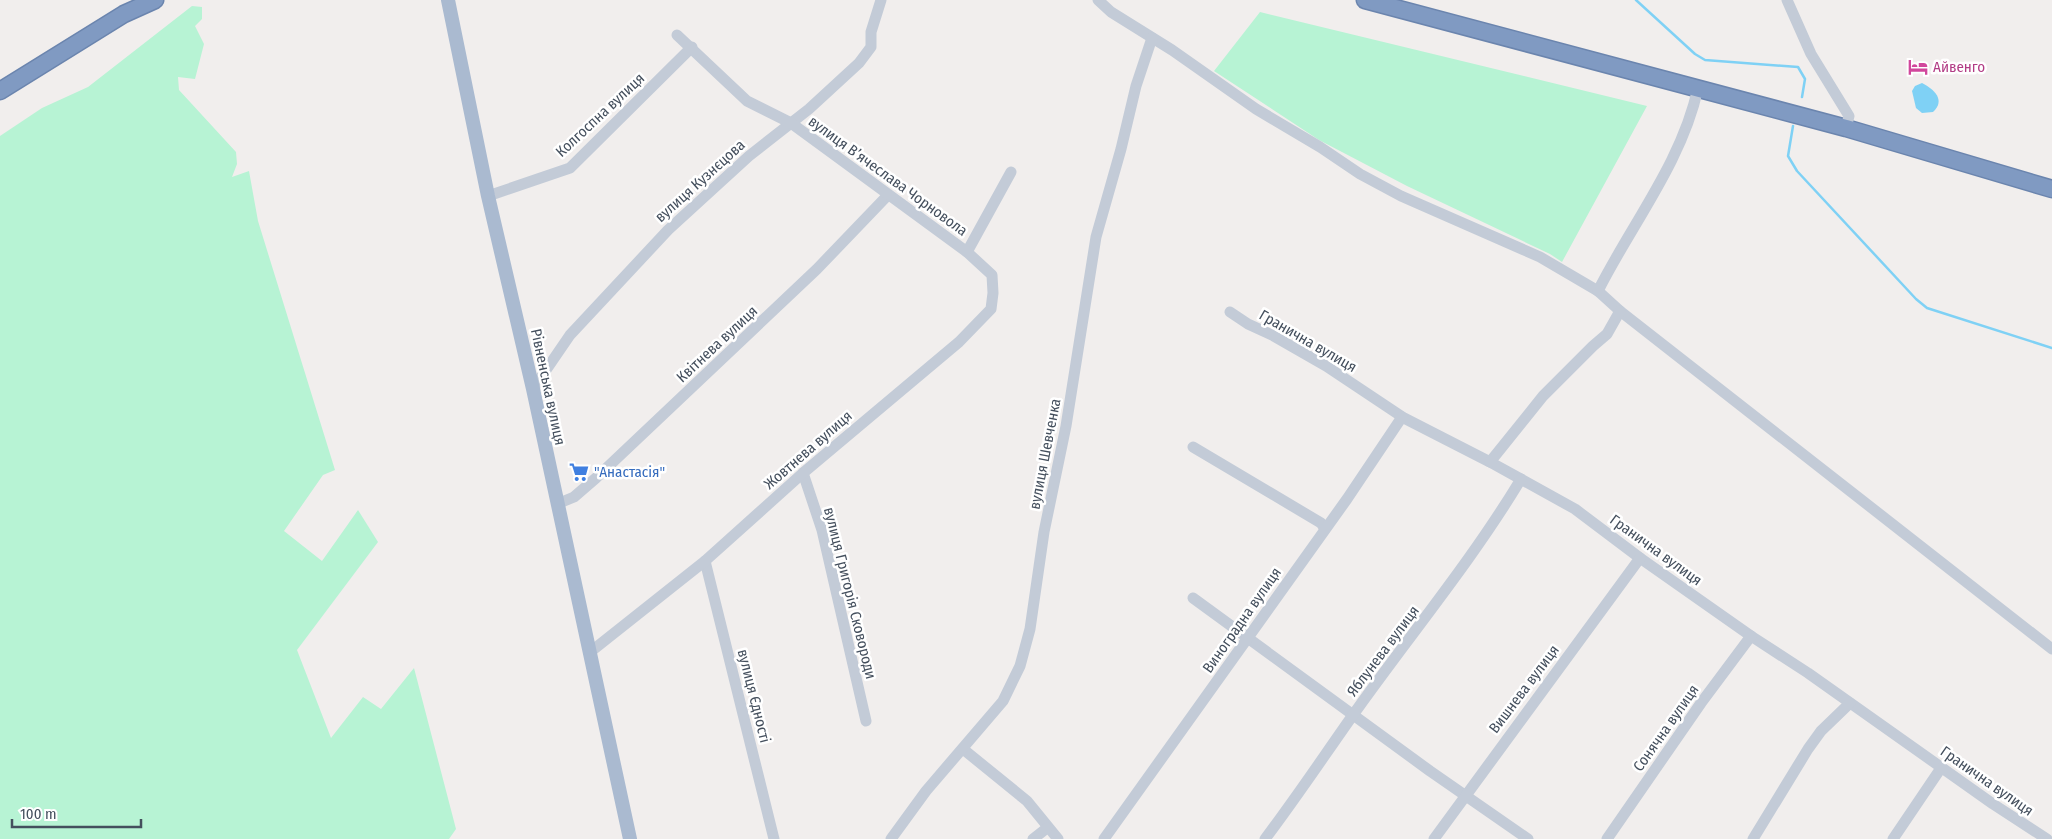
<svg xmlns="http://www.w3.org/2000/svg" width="2052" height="839" viewBox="0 0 2052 839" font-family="'Fira Sans Condensed',sans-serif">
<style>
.green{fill:#b7f3d4}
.water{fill:#7fd1f5}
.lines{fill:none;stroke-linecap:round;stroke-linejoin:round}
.stream{stroke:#7fd1f5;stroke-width:2.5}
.highway-casing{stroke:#6b85ae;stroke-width:19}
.minor{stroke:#c3cbd7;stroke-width:11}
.major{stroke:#aabad0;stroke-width:14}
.highway{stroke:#809ac2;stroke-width:16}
.labels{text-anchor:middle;stroke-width:5;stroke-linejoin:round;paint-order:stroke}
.hotel-label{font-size:15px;fill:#b23c85;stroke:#fff;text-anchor:start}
.street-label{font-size:15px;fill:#444f5d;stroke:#fff}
.shop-label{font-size:15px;fill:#366cbe;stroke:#fff;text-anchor:start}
</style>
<rect width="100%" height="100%" fill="#f1eeed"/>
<!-- green -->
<g class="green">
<path d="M192,6L202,7V19L195,26L204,44L195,79L178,77L179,90L236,152L237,164L232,177L249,171L258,221L335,470L323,475L284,531L322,561L358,510L378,542L297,650L331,738L363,697L381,709L414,668L456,829L449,839H0V136L42,108L88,87Z"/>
<path d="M1260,12L1647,106L1562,262L1550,254L1407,186L1319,140L1214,71Z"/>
</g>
<!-- water -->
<path class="water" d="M1922,83C1934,89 1946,100 1933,112L1922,113L1916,108L1912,91L1915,86Z"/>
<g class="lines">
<!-- stream -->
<g class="stream">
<path d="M1636,0L1695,54L1705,60L1798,67L1805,79L1802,97"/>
<path d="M1793,126L1788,156L1797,171L1916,299L1927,308L2052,348"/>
</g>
<defs>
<g id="highway">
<path d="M1365,0L1846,128L2052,189"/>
<path d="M0,91L124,14L155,0"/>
</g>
</defs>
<!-- highway casing -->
<use href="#highway" class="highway-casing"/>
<!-- minor -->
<g class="minor">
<path d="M1098,0L1111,12L1172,50L1256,109L1320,147L1360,174L1401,196L1540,257L1598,291L1620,311L2052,649"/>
<path d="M1787,0L1811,54L1849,116L1846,128"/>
<path d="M488,196L570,168L692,47"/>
<path d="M967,252L1011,172"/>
<path d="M1598,291C1631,225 1682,162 1698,88"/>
<path d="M1230,312L1248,324L1272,335L1326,366L1404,418L1490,462L1575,509L1640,558L1751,636L1808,673L1993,804L2047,839"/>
<path d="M533,389L570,335L668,230L749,156L809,109L859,63L871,47V32L881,0"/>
<path d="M1193,447L1321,523L1325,529"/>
<path d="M1490,462L1543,396L1593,346L1607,334L1620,311"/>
<path d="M803,473L822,530L866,721"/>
<path d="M557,504L574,497L596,478L817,269L888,195"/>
<path d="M705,561L774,839"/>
<path d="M1193,598L1430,771L1528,839"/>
<path d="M589,653L705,561L803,473L959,342L991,309L993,293L992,275L967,252L791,123L747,101L677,35"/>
<path d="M963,749L1027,801L1058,839"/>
<path d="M891,839L926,791L1003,701L1020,666L1030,629L1044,532L1066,426L1096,237L1121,149L1136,86L1152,38"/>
<path d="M1033,839L1047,828"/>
<path d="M1104,839L1347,499L1402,417"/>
<path d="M1265,839C1296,798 1324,756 1353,715C1409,636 1471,562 1521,479"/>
<path d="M1434,839L1640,558"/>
<path d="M1607,839L1701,703L1751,636"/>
<path d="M1753,839L1808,749L1821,731L1850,703"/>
<path d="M1893,839L1941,768"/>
</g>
<!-- major -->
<path class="major" d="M448,0L488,196L533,389L630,839"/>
<!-- highway -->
<use href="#highway" class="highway"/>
</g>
<!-- icons -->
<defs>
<symbol id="hotel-bare" viewBox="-9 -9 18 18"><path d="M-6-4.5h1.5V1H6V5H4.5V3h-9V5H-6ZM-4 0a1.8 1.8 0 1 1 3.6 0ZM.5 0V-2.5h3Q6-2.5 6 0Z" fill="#d1479c" stroke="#fff" stroke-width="2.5" paint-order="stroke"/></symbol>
<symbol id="supermarket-bare" viewBox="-9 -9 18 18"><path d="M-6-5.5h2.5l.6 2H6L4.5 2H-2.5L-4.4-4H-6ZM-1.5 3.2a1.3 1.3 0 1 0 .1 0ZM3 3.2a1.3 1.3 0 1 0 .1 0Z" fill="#3f7fe0" stroke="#fff" stroke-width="2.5" paint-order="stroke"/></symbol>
</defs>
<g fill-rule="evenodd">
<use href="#hotel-bare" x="1904" y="53" width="28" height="28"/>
<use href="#supermarket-bare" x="565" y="458" width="28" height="28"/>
</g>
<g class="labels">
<!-- hotel labels -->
<g class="hotel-label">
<text x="1933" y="72">Айвенго</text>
</g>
<!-- street labels -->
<g class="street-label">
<text transform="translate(600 115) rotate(-43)" y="5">Колгоспна вулиця</text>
<text transform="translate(888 176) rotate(36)" y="5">вулиця Вʼячеслава Чорновола</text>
<text transform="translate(700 181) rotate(-42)" y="5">вулиця Кузнєцова</text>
<text transform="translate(1308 341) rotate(30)" y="5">Гранична вулиця</text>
<text transform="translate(717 344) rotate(-43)" y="5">Квітнева вулиця</text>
<text transform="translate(548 387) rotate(78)" y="5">Рівненська вулиця</text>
<text transform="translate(808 450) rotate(-41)" y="5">Жовтнева вулиця</text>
<text transform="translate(1045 454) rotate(-79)" y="5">вулиця Шевченка</text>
<text transform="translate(1656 550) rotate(36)" y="5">Гранична вулиця</text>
<text transform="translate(850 593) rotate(76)" y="5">вулиця Григорія Сковороди</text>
<text transform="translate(1242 620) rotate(-55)" y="5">Виноградна вулиця</text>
<text transform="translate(1383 651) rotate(-53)" y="5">Яблунева вулиця</text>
<text transform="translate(1524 689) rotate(-53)" y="5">Вишнева вулиця</text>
<text transform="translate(754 696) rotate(76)" y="5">вулиця Єдності</text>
<text transform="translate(1666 728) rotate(-55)" y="5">Сонячна вулиця</text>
<text transform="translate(1987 781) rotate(35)" y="5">Гранична вулиця</text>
</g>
<!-- shop labels -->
<g class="shop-label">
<text x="594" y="477">"Анастасія"</text>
</g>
</g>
<!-- scale -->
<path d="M12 819v8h129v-8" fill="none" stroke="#444f5d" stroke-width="2.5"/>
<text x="20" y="819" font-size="15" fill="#444f5d" stroke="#ffffff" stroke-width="4" paint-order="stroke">100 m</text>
</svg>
